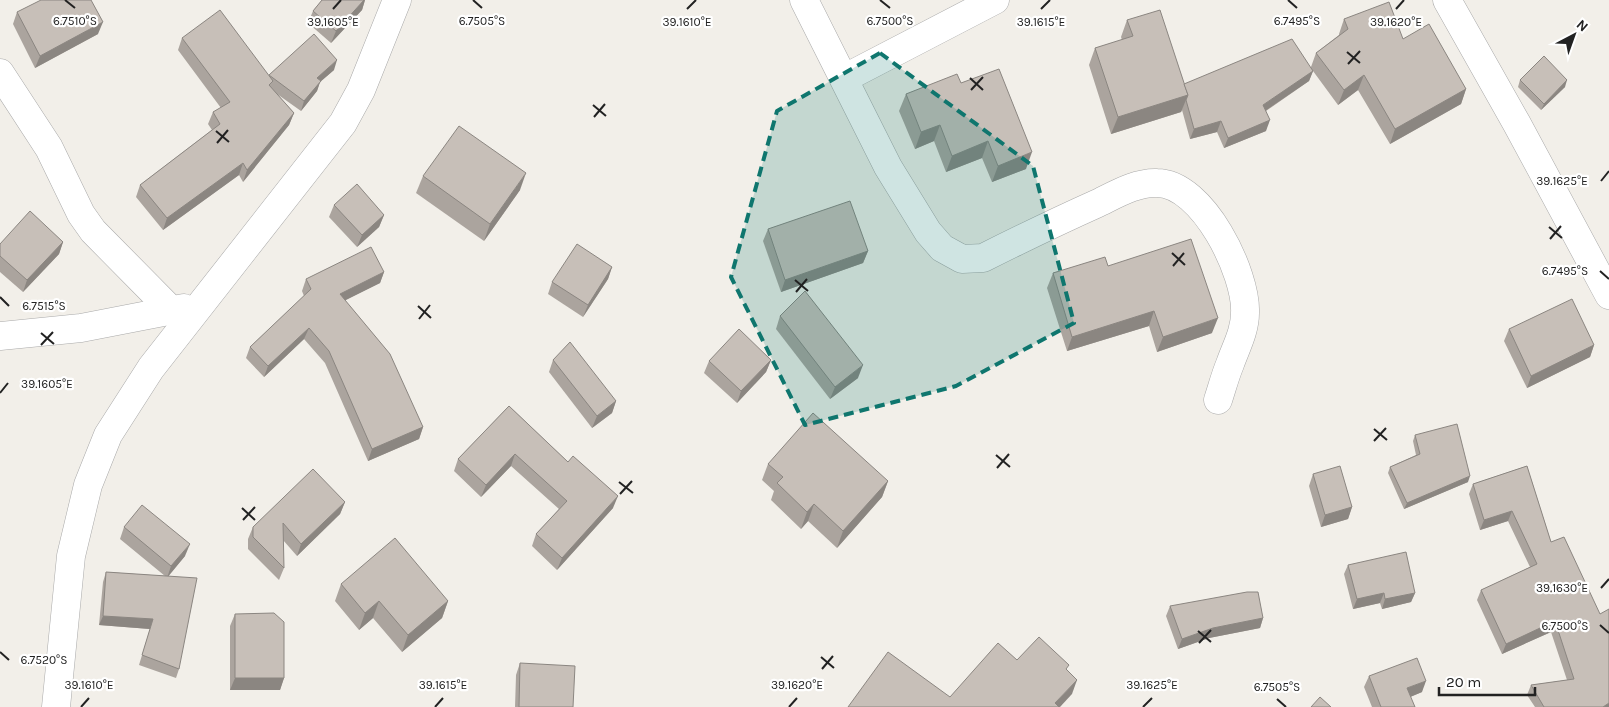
<svg xmlns="http://www.w3.org/2000/svg" width="1609" height="707" viewBox="0 0 1609 707" font-family="Karla,sans-serif">
<style>
.lines{fill:none;stroke-linecap:round;stroke-linejoin:round}
.minor-casing{stroke:#a9a9a9;stroke-width:29}
.minor{stroke:#fff;stroke-width:28}
.wall{fill:#aba49e}
.shaded-wall{fill:#8b8681}
.building{fill:#c7bfb8;stroke:#8b8681}
.marked{fill:#0f766e;fill-opacity:0.2;stroke:#0f766e;stroke-width:4;stroke-dasharray:10 6;stroke-linejoin:round}
.ticks{fill:none;stroke:#222;stroke-width:2}
.ticks-label{font-size:12px;text-anchor:middle;fill:#222;stroke:#fff;stroke-width:4.5;stroke-linejoin:round;paint-order:stroke}
</style>
<rect width="100%" height="100%" fill="#f2efe9"/>
<g class="lines">
<defs>
<g id="minor">
<path d="M804,0L888,167L928,232L942,248L962,259L983,258C1021,239 1058,221 1096,204C1115,195 1136,182 1157,183C1203,183 1247,274 1245,313C1245,331 1236,347 1230,364C1225,376 1222,388 1218,400"/>
<path d="M1447,0L1517,124L1609,295"/>
<path d="M0,73L49,148L81,214L93,231L171,310"/>
<path d="M845,78L995,0"/>
<path d="M0,336L81,328L184,308"/>
<path d="M56,707L71,556L88,485L108,435L151,368L343,123L361,90L397,0"/>
</g>
</defs>
<!-- minor casing -->
<use href="#minor" class="minor-casing"/>
<!-- minor -->
<use href="#minor" class="minor"/>
</g>
<!-- wall -->
<g class="wall">
<path d="M322,0H365L362,10L331,43L308,23L313,11Z"/>
<path d="M17,12L98,34L35,68L13,24Z"/>
<path d="M1344,19L1403,39L1466,89L1461,104L1390,144L1358,90L1338,105L1313,71L1309,81L1266,111V131L1224,148L1217,132L1190,139L1182,110L1181,112L1111,134L1089,65L1095,48L1122,40L1121,37L1127,20L1184,84L1311,67L1316,53L1339,35V34Z"/>
<path d="M182,38L269,76L334,70L320,82L317,91L301,111L277,94L294,113L289,125L243,182L239,175L163,230L136,197L140,185L212,130L208,124L213,112L221,108L178,50Z"/>
<path d="M1520,80L1565,87L1541,110L1518,87Z"/>
<path d="M961,83L1026,169L992,182L982,158L946,172L934,141L915,149L899,111L906,94Z"/>
<path d="M423,176L520,190L484,241L416,193Z"/>
<path d="M334,205L384,215L379,227L357,247L329,217Z"/>
<path d="M768,229L868,251L863,263L781,292L763,241Z"/>
<path d="M63,242L59,254L23,292L0,272V244Z"/>
<path d="M1108,266L1212,333L1157,352L1149,326L1067,351L1047,288L1053,273Z"/>
<path d="M612,267L608,279L583,317L548,294L552,282Z"/>
<path d="M384,272L380,283L345,300L423,427L419,439L368,461L325,363L304,339L264,377L246,358L250,347L304,296L302,291L306,279Z"/>
<path d="M780,316L858,378L830,399L776,329Z"/>
<path d="M1509,329L1594,345L1590,357L1527,388L1504,341Z"/>
<path d="M553,360L616,401L612,413L592,428L549,372Z"/>
<path d="M771,360L766,372L737,403L704,373L709,361Z"/>
<path d="M509,406L568,462L613,508L557,570L532,546L536,534L559,509L511,466L481,497L454,471L458,459Z"/>
<path d="M1415,435L1468,482L1404,509L1388,473L1390,467L1416,455L1413,441Z"/>
<path d="M768,464L888,481L882,497L837,548L808,521L801,529L771,500L774,491L762,480Z"/>
<path d="M1527,466L1551,542L1609,707H1535L1527,695L1531,685L1567,680L1551,632L1502,654L1477,600L1481,590L1530,567L1508,521L1480,530L1469,494L1473,484Z"/>
<path d="M1313,474L1352,507L1348,519L1321,527L1309,486Z"/>
<path d="M345,502L340,514L297,556L283,540L284,568L279,580L248,549V539L253,527Z"/>
<path d="M124,527L185,556L168,576L179,669L176,678L139,665L150,629L99,625L103,582L106,572L165,576L120,539Z"/>
<path d="M1348,565L1415,593L1411,602L1382,609L1380,603L1353,609L1344,574Z"/>
<path d="M341,584L448,601L442,618L402,652L373,618L359,630L335,601Z"/>
<path d="M1170,606L1263,618L1260,628L1209,638L1178,649L1166,616Z"/>
<path d="M235,614L284,678L280,690H230V626Z"/>
<path d="M520,663L573,707H515L516,675Z"/>
<path d="M1369,676L1422,692L1410,697L1415,707H1372L1364,687Z"/>
</g>
<!-- shaded-wall -->
<g class="shaded-wall">
<path d="M364,0H365L362,10L331,43L336,31Z"/>
<path d="M103,22L98,34L35,68L40,56Z"/>
<path d="M337,60L334,70L320,82L317,91L301,111L304,101L317,78Z"/>
<path d="M1313,71L1309,81L1259,115L1263,105Z"/>
<path d="M1364,75L1358,90L1338,105L1344,90Z"/>
<path d="M1567,80L1565,87L1541,110L1544,104Z"/>
<path d="M1466,89L1461,104L1390,144L1395,129Z"/>
<path d="M1188,95L1181,112L1111,134L1118,117Z"/>
<path d="M294,113L289,125L243,182L247,170Z"/>
<path d="M1270,120L1266,131L1224,148L1228,138Z"/>
<path d="M1221,121L1217,132L1190,139L1194,129Z"/>
<path d="M940,125L934,141L915,149L921,132Z"/>
<path d="M988,141L982,158L946,172L952,156Z"/>
<path d="M1032,152L1026,169L992,182L998,166Z"/>
<path d="M243,163L239,175L163,230L167,218Z"/>
<path d="M526,173L520,190L484,241L490,224Z"/>
<path d="M384,215L379,227L357,247L362,235Z"/>
<path d="M63,242L59,254L23,292L27,280Z"/>
<path d="M868,251L863,263L781,292L785,280Z"/>
<path d="M612,267L608,279L583,317L588,305Z"/>
<path d="M384,272L380,283L336,305L340,294Z"/>
<path d="M1154,311L1149,326L1067,351L1072,337Z"/>
<path d="M1218,318L1212,333L1157,352L1163,337Z"/>
<path d="M309,328L304,339L264,377L268,366Z"/>
<path d="M1594,345L1590,357L1527,388L1531,376Z"/>
<path d="M771,360L766,372L737,403L741,391Z"/>
<path d="M863,365L858,378L830,399L835,387Z"/>
<path d="M616,401L612,413L592,428L597,416Z"/>
<path d="M423,427L419,439L368,461L372,449Z"/>
<path d="M515,454L511,466L481,497L486,485Z"/>
<path d="M1470,476L1468,482L1404,509L1407,503Z"/>
<path d="M888,481L882,497L837,548L843,531Z"/>
<path d="M618,496L613,508L557,570L562,558Z"/>
<path d="M345,502L340,514L297,556L301,544Z"/>
<path d="M814,504L808,521L801,529L807,512Z"/>
<path d="M1352,507L1348,519L1321,527L1325,515Z"/>
<path d="M1512,511L1508,521L1480,530L1484,520Z"/>
<path d="M190,544L185,556L167,578L171,566Z"/>
<path d="M1384,593L1380,603L1353,609L1357,599Z"/>
<path d="M1415,593L1411,602L1382,609L1385,599Z"/>
<path d="M379,601L373,618L359,630L365,613Z"/>
<path d="M448,601L442,618L402,652L408,635Z"/>
<path d="M103,616L153,619L150,629L99,625Z"/>
<path d="M1263,618L1260,628L1209,638L1178,649L1182,639L1213,628Z"/>
<path d="M1555,621L1551,632L1502,654L1506,644Z"/>
<path d="M235,678H284L280,690H230Z"/>
<path d="M1077,680L1072,694L1060,707H1053L1055,703Z"/>
<path d="M1426,681L1422,692L1403,700L1407,688Z"/>
<path d="M1609,703V707H1603Z"/>
</g>
<!-- building -->
<g class="building">
<path d="M41,0H91L103,22L40,56L17,12Z"/>
<path d="M322,0H364L336,31L313,11Z"/>
<path d="M1389,2L1403,39L1429,24L1466,89L1395,129L1364,75L1344,90L1316,53L1348,29L1344,19Z"/>
<path d="M220,10L273,81L269,85L294,113L247,170L243,163L167,218L140,185L220,124L213,112L230,102L182,38Z"/>
<path d="M1160,10L1188,95L1118,117L1095,48L1133,36L1127,20Z"/>
<path d="M314,34L337,60L317,78L321,81L304,101L269,75Z"/>
<path d="M1292,39L1313,71L1263,105L1270,120L1228,138L1221,121L1194,129L1186,100L1188,95L1184,84Z"/>
<path d="M1544,56L1567,80L1544,104L1520,80Z"/>
<path d="M999,69L1032,152L998,166L988,141L952,156L940,125L921,132L906,94L957,74L961,83Z"/>
<path d="M459,126L526,173L490,224L423,176Z"/>
<path d="M357,184L384,215L362,235L334,205Z"/>
<path d="M850,201L868,251L785,280L768,229Z"/>
<path d="M30,211L63,242L27,280L0,256V244Z"/>
<path d="M1191,239L1218,318L1163,337L1154,311L1072,337L1053,273L1105,257L1108,266Z"/>
<path d="M577,244L612,267L588,305L552,282Z"/>
<path d="M371,247L384,272L340,294L390,354L423,427L372,449L329,351L309,328L268,366L250,347L311,289L306,279Z"/>
<path d="M805,291L863,365L835,387L780,316Z"/>
<path d="M1572,299L1594,345L1531,376L1509,329Z"/>
<path d="M739,329L771,360L741,391L709,361Z"/>
<path d="M570,342L616,401L597,416L553,360Z"/>
<path d="M509,406L568,462L573,456L618,496L562,558L536,534L567,501L515,454L486,485L458,459Z"/>
<path d="M813,413L888,481L843,531L814,504L807,512L777,483L783,477L768,464Z"/>
<path d="M1457,424L1470,476L1407,503L1390,467L1420,454L1415,435Z"/>
<path d="M1340,466L1352,507L1325,515L1313,474Z"/>
<path d="M1527,466L1551,542L1564,537L1600,614L1609,609V703L1603,707H1544L1531,685L1574,679L1555,621L1506,644L1481,590L1537,564L1512,511L1484,520L1473,484Z"/>
<path d="M313,469L345,502L301,544L283,523L284,568L253,537V527Z"/>
<path d="M142,505L190,544L171,566L124,527Z"/>
<path d="M395,538L448,601L408,635L379,601L365,613L341,584Z"/>
<path d="M1406,552L1415,593L1385,599L1384,593L1357,599L1348,565Z"/>
<path d="M106,572L197,578L179,669L142,655L153,619L103,616Z"/>
<path d="M1247,592H1258L1263,618L1213,628L1182,639L1170,606Z"/>
<path d="M274,613L284,622V678H235V614Z"/>
<path d="M1039,637L1069,665L1066,669L1077,680L1055,703L1059,707H848L888,652L950,697L998,643L1017,660Z"/>
<path d="M1417,658L1426,681L1407,688L1415,707H1381L1369,676Z"/>
<path d="M520,663L575,666L573,707H519Z"/>
<path d="M1320,697L1331,707H1311Z"/>
</g>
<!-- marked area -->
<path class="marked" d="M880,53L1033,166L1074,323L956,386L805,425L731,277L777,111Z"/>
<!-- ticks -->
<path class="ticks" d="M65,0L75,8M473,0L482,8M880,0L890,8M1288,0L1297,8M333,9L341,0M687,9L696,0M1041,9L1050,0M1396,9L1404,0M1347,52L1360,63M1348,64L1360,51M970,78L983,90M971,90L983,77M593,105L606,116M594,117L605,104M216,131L229,142M217,143L228,130M1601,181L1609,171M1549,227L1562,238M1550,239L1561,226M1172,253L1185,265M1173,266L1184,253M1600,271L1609,279M795,280L808,291M796,292L807,279M0,297L9,306M418,306L431,318M419,319L430,305M41,333L54,344M41,345L53,332M0,393L8,383M1374,429L1387,440M1374,441L1386,428M996,455L1010,467M997,468L1009,454M619,482L633,493M620,494L632,481M242,508L255,520M243,520L255,507M1601,588L1609,579M1600,625L1609,633M1198,631L1211,642M1199,643L1211,630M0,652L9,660M821,657L834,668M822,669L833,656M1277,699L1286,707M81,707L89,698M435,707L443,698M789,707L797,698M1143,707L1152,698"/>
<g class="ticks-label">
<text x="75" y="25">6.7510°S</text>
<text x="482" y="25">6.7505°S</text>
<text x="890" y="25">6.7500°S</text>
<text x="1297" y="25">6.7495°S</text>
<text x="333" y="26">39.1605°E</text>
<text x="1041" y="26">39.1615°E</text>
<text x="1396" y="26">39.1620°E</text>
<text x="687" y="26">39.1610°E</text>
<text x="1562" y="185">39.1625°E</text>
<text x="1565" y="275">6.7495°S</text>
<text x="44" y="310">6.7515°S</text>
<text x="47" y="388">39.1605°E</text>
<text x="1562" y="592">39.1630°E</text>
<text x="1565" y="630">6.7500°S</text>
<text x="44" y="664">6.7520°S</text>
<text x="89" y="689">39.1610°E</text>
<text x="443" y="689">39.1615°E</text>
<text x="797" y="689">39.1620°E</text>
<text x="1152" y="689">39.1625°E</text>
<text x="1277" y="691">6.7505°S</text>
</g>
<!-- north arrow -->
<g transform="translate(1574 35) rotate(41)" stroke="#ffffff" stroke-width="4" paint-order="stroke">
<path d="M0-4L9 19L0 12L-9 19Z" fill="#222222"/>
<text y="-8" font-size="14" font-weight="bold" text-anchor="middle" fill="#222222">N</text>
</g>
<!-- scale -->
<path d="M1439 687v8h96v-8" fill="none" stroke="#222222" stroke-width="2.5"/>
<text x="1446" y="687" font-size="15" fill="#222222" stroke="#ffffff" stroke-width="4" paint-order="stroke">20 m</text>
</svg>
